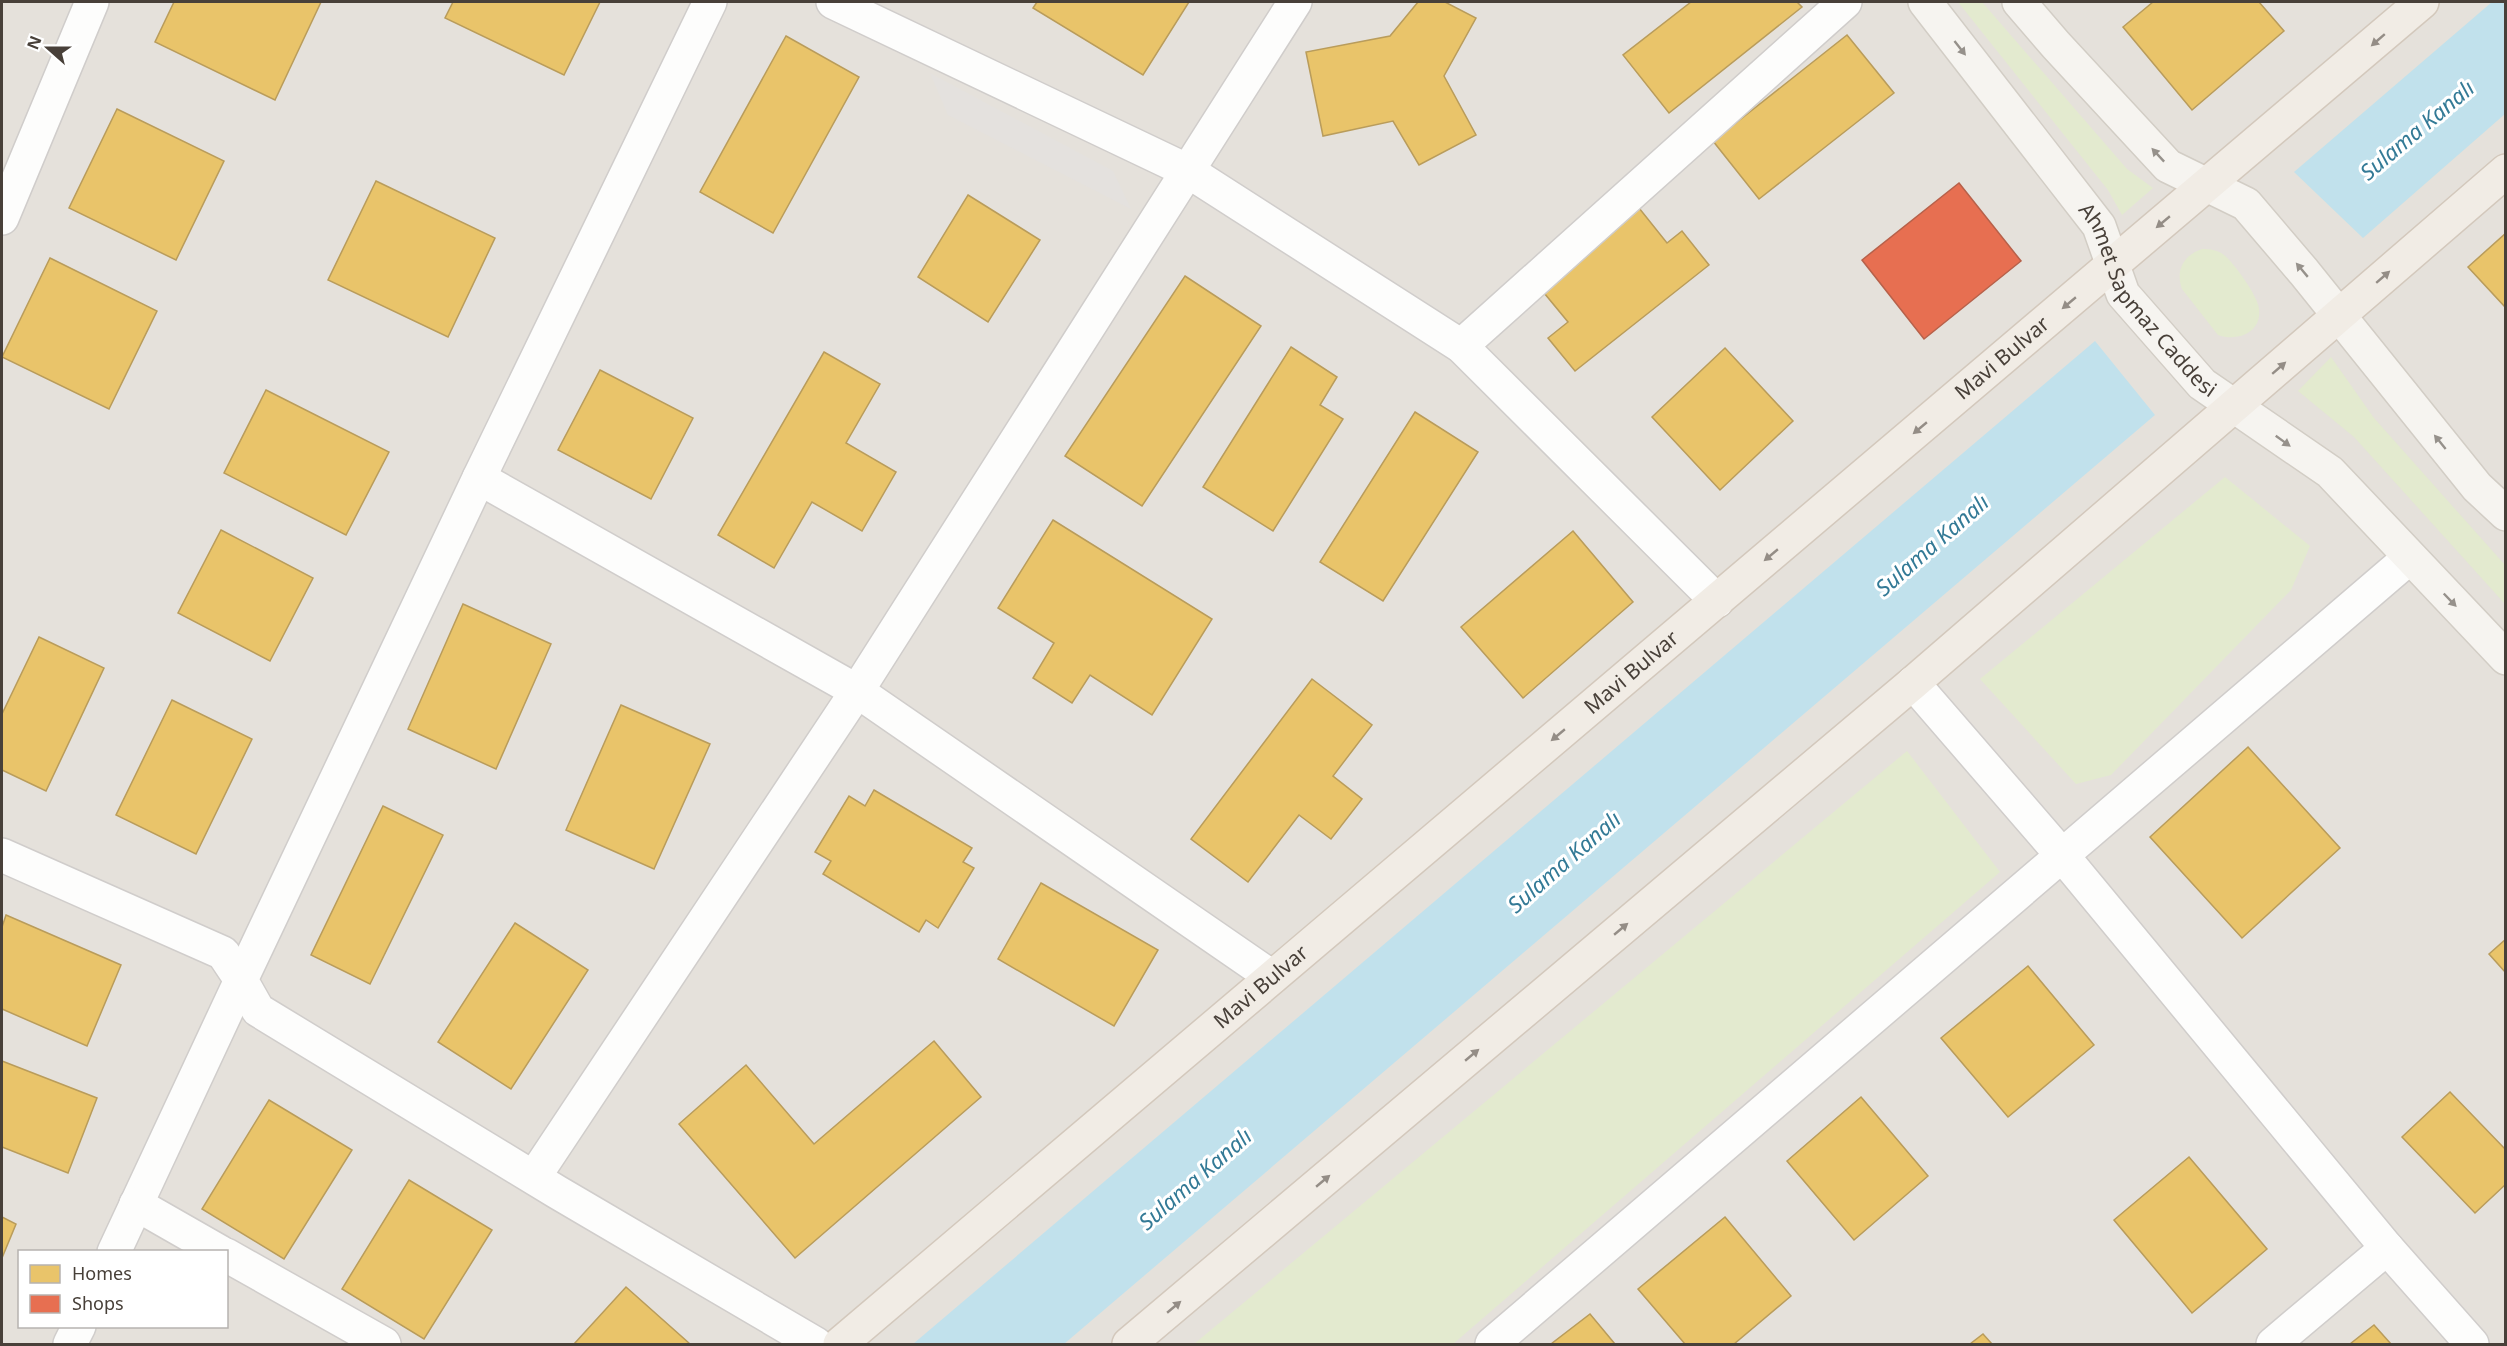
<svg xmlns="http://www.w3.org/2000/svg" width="2507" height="1346" viewBox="0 0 2507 1346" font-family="'Noto Sans',sans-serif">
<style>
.residential{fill:#e5e1db;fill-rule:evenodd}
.green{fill:#e3eacf}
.parking{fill:#e4e1de}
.water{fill:#c1e1ec}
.homes{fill:#e9c46a;stroke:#b99c5b;stroke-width:1.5}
.shops{fill:#e76f51;stroke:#b7614a;stroke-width:1.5}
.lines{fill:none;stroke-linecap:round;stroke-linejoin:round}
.minor-casing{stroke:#d0cdcb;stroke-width:36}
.tertiary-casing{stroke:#d0cdcb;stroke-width:36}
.secondary-casing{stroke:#d2cdc5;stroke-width:36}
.primary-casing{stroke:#d3c8bc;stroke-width:36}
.minor{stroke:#fdfdfc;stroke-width:33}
.tertiary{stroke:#fdfdfc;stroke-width:33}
.secondary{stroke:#f6f4f0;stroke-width:33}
.primary{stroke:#f1ece5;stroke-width:33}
.oneway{fill:#948d86}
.oneway2{fill:#96918b}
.labels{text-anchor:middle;stroke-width:6;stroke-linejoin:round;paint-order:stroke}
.street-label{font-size:21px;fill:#484039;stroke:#fff}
.water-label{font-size:22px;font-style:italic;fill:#337a96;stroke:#fff}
</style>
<rect width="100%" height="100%" fill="#f2f0ed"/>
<!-- residential -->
<path class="residential" d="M2,2H2505V1344H2ZM20,1252H226V1326H20Z"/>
<!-- green -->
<g class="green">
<path d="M1958,2H1982L2127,169L2153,188L2122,215L2108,190Z"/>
<path d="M2202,249C2210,249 2218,250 2224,255C2234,263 2258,296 2259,309C2262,333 2237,342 2218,335L2182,289C2175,270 2184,255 2202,249Z"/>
<path d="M2331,357L2374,418L2505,565V604L2354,437L2298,391Z"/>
<path d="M2225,477L2310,546L2291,590L2111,775L2076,784L1980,679Z"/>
<path d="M1907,751L2000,872L1453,1344H1194Z"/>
</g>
<!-- parking -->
<path class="parking" d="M930,73L1113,171L1131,209L948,115Z"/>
<!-- water -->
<g class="water">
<path d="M2492,2H2505V114L2363,238L2294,172Z"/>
<path d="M2095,341L2155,415L1064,1344H913Z"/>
</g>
<!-- homes -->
<g class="homes">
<path d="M174,2H321L275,100L155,42Z"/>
<path d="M453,2H600L564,75L445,18Z"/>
<path d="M1037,2H1189L1143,75L1033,8Z"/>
<path d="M1418,2H1445L1476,18L1444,76L1476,135L1419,165L1393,121L1323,136L1306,52L1390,36Z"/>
<path d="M1691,2H1797L1802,7L1669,113L1623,55Z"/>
<path d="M2153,2H2259L2284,31L2192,110L2123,27Z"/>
<path d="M1847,35L1894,93L1759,199L1713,141Z"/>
<path d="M786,36L859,77L773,233L700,192Z"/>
<path d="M117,109L224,161L176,260L69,208Z"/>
<path d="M376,181L495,238L448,337L328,280Z"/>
<path d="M968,195L1040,240L988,322L918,277Z"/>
<path d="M1639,208L1667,243L1682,231L1709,265L1575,371L1548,338L1568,322L1540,288Z"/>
<path d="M2506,233V308L2468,267Z"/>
<path d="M50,258L157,311L109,409L2,357Z"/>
<path d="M1185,276L1261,326L1142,506L1065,456Z"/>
<path d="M1291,347L1337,377L1320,405L1343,419L1273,531L1203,487Z"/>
<path d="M1725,348L1793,421L1720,490L1652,417Z"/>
<path d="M824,352L880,384L846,443L896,472L862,531L812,502L774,568L718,535Z"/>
<path d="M600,370L693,418L651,499L558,450Z"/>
<path d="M266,390L389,452L346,535L224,473Z"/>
<path d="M1415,412L1478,452L1383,601L1320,562Z"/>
<path d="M1053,520L1212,619L1152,715L1090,675L1072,703L1033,678L1054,643L998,608Z"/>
<path d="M221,530L313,578L270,661L178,613Z"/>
<path d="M1573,531L1633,602L1523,698L1461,627Z"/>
<path d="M463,604L551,644L496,769L408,729Z"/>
<path d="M39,637L104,668L46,791L2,770V714Z"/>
<path d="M1312,679L1372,725L1333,776L1362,799L1331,839L1299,815L1248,882L1191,839Z"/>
<path d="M172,700L252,739L196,854L116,815Z"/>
<path d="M621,705L710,744L654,869L566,830Z"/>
<path d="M2248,747L2340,848L2242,938L2150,837Z"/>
<path d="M874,790L972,848L963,862L974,868L938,928L926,920L919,932L823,874L831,861L815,852L849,796L865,806Z"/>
<path d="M383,806L443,835L370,984L311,955Z"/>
<path d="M1041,883L1158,950L1114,1026L998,959Z"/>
<path d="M6,915L121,965L87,1046L2,1009V927Z"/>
<path d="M515,923L588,970L511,1089L438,1042Z"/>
<path d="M2506,939V973L2489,954Z"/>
<path d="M2028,966L2094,1045L2008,1117L1941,1038Z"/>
<path d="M934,1041L981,1097L795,1258L679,1124L746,1065L814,1144Z"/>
<path d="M2,1061L97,1098L68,1173L2,1147Z"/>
<path d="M2450,1092L2506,1150V1184L2475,1213L2402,1137Z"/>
<path d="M1861,1097L1928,1176L1854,1240L1787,1161Z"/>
<path d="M269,1100L352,1150L284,1259L202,1209Z"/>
<path d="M2189,1157L2267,1249L2192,1313L2114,1220Z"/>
<path d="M409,1180L492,1230L424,1339L342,1289Z"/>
<path d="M2,1217L16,1224L2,1258Z"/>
<path d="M1725,1217L1791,1296L1734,1344H1685L1638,1289Z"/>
<path d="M626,1287L690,1344H574Z"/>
<path d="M1590,1314L1615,1344H1551Z"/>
<path d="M2374,1325L2391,1344H2350Z"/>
<path d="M1983,1334L1992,1344H1970Z"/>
</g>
<!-- shops -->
<path class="shops" d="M1959,183L2021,261L1924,339L1862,260Z"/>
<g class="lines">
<defs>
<g id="minor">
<path d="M833,2L1188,171L1461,346L1717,601"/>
<path d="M2,218L92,2"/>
<path d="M1461,346L1845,2"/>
<path d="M479,478L857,691L1272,977"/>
<path d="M1913,683L2061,854L2387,1248L2472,1344"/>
<path d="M2,855L223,953L241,980L114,1252"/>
<path d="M534,1177L857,691L1295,2"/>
<path d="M136,1204L220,1252"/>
<path d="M226,1255L384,1344"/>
<path d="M70,1344L79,1326"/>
<path d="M1492,1344L2409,558"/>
<path d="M2273,1344L2387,1248"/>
</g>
<path id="tertiary" d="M710,2L479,478L241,980L258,1010L557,1192L816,1344"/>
<g id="secondary">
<path id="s1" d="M1925,2L2099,226L2123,294L2202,384L2330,472L2506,658"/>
<path d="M2019,2L2056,45L2168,166L2246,204L2304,272L2477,487L2506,514"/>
</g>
<g id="primary">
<path id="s2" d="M840,1344L2422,2"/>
<path d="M1129,1344L1913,683L2506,171"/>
</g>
</defs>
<!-- minor casing -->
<use href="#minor" class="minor-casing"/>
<!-- tertiary casing -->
<use href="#tertiary" class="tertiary-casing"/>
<!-- secondary casing -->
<use href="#secondary" class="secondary-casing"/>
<!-- primary casing -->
<use href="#primary" class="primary-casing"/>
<!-- minor -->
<use href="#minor" class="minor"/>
<!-- tertiary -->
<use href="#tertiary" class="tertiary"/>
<!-- secondary -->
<use href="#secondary" class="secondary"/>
<!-- primary -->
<use href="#primary" class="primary"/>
</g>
<!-- one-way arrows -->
<defs><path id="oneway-solid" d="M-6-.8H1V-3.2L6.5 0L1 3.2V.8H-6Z" transform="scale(1.5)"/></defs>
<g class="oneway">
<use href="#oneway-solid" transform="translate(2378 40) rotate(139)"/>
<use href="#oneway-solid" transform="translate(2163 222) rotate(140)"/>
<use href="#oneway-solid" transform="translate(2383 277) rotate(-41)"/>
<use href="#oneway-solid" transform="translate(2069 303) rotate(140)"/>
<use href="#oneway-solid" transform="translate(2279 368) rotate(-41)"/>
<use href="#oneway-solid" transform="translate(1920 428) rotate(140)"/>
<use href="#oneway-solid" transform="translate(1771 555) rotate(140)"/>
<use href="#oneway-solid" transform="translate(1558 735) rotate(140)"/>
<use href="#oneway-solid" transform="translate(1621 929) rotate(-40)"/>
<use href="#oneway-solid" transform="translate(1472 1055) rotate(-40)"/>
<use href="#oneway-solid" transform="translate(1323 1181) rotate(-40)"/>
<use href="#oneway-solid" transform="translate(1174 1307) rotate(-40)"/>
</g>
<g class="oneway2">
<use href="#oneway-solid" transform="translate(1960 48) rotate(52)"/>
<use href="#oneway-solid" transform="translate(2158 155) rotate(-133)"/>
<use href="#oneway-solid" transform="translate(2302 270) rotate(-130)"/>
<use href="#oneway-solid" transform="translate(2283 441) rotate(36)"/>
<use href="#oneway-solid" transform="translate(2440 442) rotate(-129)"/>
<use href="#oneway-solid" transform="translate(2450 600) rotate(46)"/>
</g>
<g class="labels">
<!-- street labels -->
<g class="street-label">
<text dy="7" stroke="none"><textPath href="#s1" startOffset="374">Ahmet Sapmaz Caddesi</textPath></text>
<text dy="7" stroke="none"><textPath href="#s2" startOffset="1524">Mavi Bulvar</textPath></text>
<text dy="7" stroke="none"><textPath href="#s2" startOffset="1038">Mavi Bulvar</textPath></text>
<text dy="7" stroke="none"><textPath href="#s2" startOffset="552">Mavi Bulvar</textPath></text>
</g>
<!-- water labels -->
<g class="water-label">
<text transform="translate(2417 130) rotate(-40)" y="8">Sulama Kanalı</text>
<text transform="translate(1932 545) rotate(-41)" y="8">Sulama Kanalı</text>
<text transform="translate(1564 862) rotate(-41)" y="8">Sulama Kanalı</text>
<text transform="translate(1195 1179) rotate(-41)" y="8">Sulama Kanalı</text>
</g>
</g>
<!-- border -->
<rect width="2507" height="1346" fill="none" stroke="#484039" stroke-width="6"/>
<!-- legend -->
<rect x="18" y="1250" width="210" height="78" fill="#ffffff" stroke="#b6b3b0" stroke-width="1.5"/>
<rect x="30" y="1265" width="30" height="18" fill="#e9c46a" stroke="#b6b3b0" stroke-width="1.5"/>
<text x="72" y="1280" font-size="18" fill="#484039">Homes</text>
<rect x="30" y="1295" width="30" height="18" fill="#e76f51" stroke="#b6b3b0" stroke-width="1.5"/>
<text x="72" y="1310" font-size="18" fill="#484039">Shops</text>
<!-- north arrow -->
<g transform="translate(48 48) rotate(291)" stroke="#ffffff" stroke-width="4.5" paint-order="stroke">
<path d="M0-4.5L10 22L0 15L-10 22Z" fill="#484039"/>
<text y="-9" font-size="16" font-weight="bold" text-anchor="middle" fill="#484039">N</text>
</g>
</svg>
